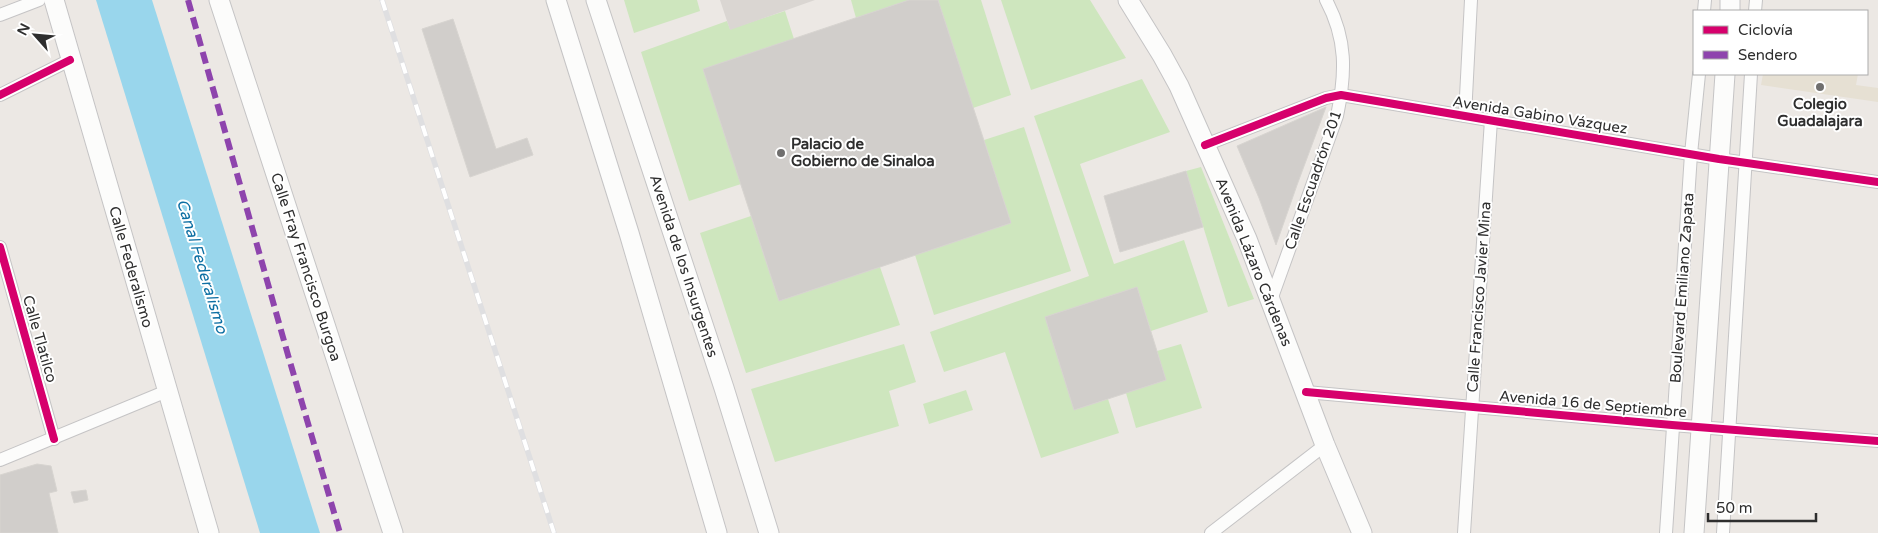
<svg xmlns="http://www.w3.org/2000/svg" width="1878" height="533" viewBox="0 0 1878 533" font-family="'Varela Round',sans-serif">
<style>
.education{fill:#e6e0d3}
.green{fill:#cee6be}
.plaza{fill:#dad6d2}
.water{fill:#99d6ec}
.building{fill:#d1cecb;stroke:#d7d4d0}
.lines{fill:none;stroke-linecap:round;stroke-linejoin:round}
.street-casing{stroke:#c5c4c5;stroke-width:14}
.secondary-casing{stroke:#c5c4c5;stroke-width:21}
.street{stroke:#fcfcfb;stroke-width:12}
.secondary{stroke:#fcfcfb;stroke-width:19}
.rail-casing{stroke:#dfdfe1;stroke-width:5.5}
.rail{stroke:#fff;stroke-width:4;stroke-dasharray:11;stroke-linecap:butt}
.quiet{stroke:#8e44ad;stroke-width:6;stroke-dasharray:12 6;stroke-linecap:butt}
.cycleway-casing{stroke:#fff;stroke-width:11}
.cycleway{stroke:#d6006c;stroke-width:8}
.poi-dot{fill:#706f6e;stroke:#fff;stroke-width:2}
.labels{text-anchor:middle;stroke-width:4;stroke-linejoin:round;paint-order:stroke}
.poi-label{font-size:15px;font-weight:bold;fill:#2e2e2e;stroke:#fff}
.street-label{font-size:15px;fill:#2e2e2e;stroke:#fff}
.water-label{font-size:16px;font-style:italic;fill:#0d6fa3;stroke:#fff}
</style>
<rect width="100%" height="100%" fill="#ece8e4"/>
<!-- education -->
<path class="education" d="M1763,74H1858L1856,85L1878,88V102L1761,85Z"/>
<!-- green -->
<g class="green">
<path d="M624,0H697L700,11L634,33Z"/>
<path d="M851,0H909L856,18Z"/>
<path d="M938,0H981L1011,95L973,108Z"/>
<path d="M1001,0H1090L1126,58L1031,90Z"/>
<path d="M785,11L794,39L741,184L689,201L641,52L727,21L730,29Z"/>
<path d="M1142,79L1170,132L1080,164L1114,264L1184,240L1208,312L1151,331L1137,287L1045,317L1074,410L1108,399L1119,433L1041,458L1005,352L944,372L930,332L1089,276L1034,116Z"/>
<path d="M1024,127L1071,271L934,315L915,255L1011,223L984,140Z"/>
<path d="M1201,167L1254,299L1228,307L1186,171Z"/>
<path d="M751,216L779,301L880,267L900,325L746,373L700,233Z"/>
<path d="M904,344L916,382L889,391L899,426L775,462L751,389Z"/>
<path d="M1181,344L1202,408L1136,428L1126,393L1166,380L1157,351Z"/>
<path d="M966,390L973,410L929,424L923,404Z"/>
</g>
<!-- plaza -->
<path class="plaza" d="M720,0H815L730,30Z"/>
<!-- water -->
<path class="water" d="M96,0H152L320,533H260Z"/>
<!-- building -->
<g class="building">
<path d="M909,0H938L1011,223L779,301L703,69Z"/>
<path d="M453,19L496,149L527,138L533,155L470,177L422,29Z"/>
<path d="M1326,107L1297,185L1276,245L1259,198L1237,146Z"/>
<path d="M1186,171L1203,227L1120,252L1104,196Z"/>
<path d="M1137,287L1166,380L1074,410L1045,317Z"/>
<path d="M37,464L51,466L57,491L49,493L58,533H0V475Z"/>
<path d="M86,490L88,500L74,503L71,492Z"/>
</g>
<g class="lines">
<defs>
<g id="street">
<path d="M1704,11L1705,0"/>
<path d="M1755,11L1756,0"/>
<path d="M0,15L39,0"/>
<path d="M0,95L70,60"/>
<path d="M1465,116L1471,0"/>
<path d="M1205,145L1326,98L1341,95L1719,159L1878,182"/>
<path d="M0,247L54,439"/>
<path d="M1271,300L1337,116C1346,73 1347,39 1326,0"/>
<path d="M1306,392L1672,425L1878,441"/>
<path d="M0,460L167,391"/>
<path d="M1211,533L1325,445"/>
<path d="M1464,533L1491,120"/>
<path d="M1666,533L1691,154L1699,74"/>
<path d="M1723,533L1751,74"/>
</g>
<g id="secondary">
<path d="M54,0L209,533"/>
<path d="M219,0L393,533"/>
<path d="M556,0L629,233L717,533"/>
<path d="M596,0L724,388L769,533"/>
<path d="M1128,0L1162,55L1179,86L1247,239L1325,445L1362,533"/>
<path d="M1730,11V0"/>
<path d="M1694,533L1725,74"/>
</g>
</defs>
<!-- street casing -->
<use href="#street" class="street-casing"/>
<!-- secondary casing -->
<use href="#secondary" class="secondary-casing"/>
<!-- street -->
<use href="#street" class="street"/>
<!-- secondary -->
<use href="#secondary" class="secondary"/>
<defs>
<path id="rail" d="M382,0L554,533"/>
</defs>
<!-- rail casing -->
<use href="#rail" class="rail-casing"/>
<!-- rail -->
<use href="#rail" class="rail"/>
<!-- quiet -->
<path class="quiet" d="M188,0L288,355L340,533"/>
<defs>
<g id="cycleway">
<path d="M0,95L70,60"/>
<path d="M1205,145L1326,98L1341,95L1719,159L1878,182"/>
<path d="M0,247L54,439"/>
<path d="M1306,392L1672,425L1878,441"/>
</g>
</defs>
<!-- cycleway casing -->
<use href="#cycleway" class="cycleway-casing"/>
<!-- cycleway -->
<use href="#cycleway" class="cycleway"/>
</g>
<!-- markers -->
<g class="poi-dot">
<circle cx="1820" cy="87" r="5"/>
<circle cx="781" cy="153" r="5"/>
</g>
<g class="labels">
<!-- poi labels -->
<g class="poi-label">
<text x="1820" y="109">Colegio<tspan x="1820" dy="17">Guadalajara</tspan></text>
<text x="791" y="149" text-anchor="start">Palacio de<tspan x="791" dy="17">Gobierno de Sinaloa</tspan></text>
</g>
<!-- street labels -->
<g class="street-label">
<text transform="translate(1540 115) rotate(9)" y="5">Avenida Gabino Vázquez</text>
<text transform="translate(1313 180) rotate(-71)" y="5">Calle Escuadrón 201</text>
<text transform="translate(1254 262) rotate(68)" y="5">Avenida Lázaro Cárdenas</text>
<text transform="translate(684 266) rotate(72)" y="5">Avenida de los Insurgentes</text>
<text transform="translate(131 267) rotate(74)" y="5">Calle Federalismo</text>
<text transform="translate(306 267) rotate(72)" y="5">Calle Fray Francisco Burgoa</text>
<text transform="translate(1682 288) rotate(-86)" y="5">Boulevard Emiliano Zapata</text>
<text transform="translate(1479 297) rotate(-86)" y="5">Calle Francisco Javier Mina</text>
<text transform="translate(40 339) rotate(74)" y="5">Calle Tlatilco</text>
<text transform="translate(1593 404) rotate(5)" y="5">Avenida 16 de Septiembre</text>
</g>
<!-- water labels -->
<g class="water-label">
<text transform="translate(203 266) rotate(73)" y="6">Canal Federalismo</text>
</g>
</g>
<!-- legend -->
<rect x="1693" y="10" width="175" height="65" fill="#ffffff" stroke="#ababab"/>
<rect x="1703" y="26" width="25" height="8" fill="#d6006c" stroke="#ababab"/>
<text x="1738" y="35" font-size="15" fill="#2e2e2e">Ciclovía</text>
<rect x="1703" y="51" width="25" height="8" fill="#8e44ad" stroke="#ababab"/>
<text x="1738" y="60" font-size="15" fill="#2e2e2e">Sendero</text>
<!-- north arrow -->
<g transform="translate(35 35) rotate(297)" stroke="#ffffff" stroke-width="4" paint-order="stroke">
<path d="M0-4L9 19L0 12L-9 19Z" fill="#2e2e2e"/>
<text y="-8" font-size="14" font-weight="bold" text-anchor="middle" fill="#2e2e2e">N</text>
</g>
<!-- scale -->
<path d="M1708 513v8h108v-8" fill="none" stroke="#2e2e2e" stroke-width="2.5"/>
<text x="1716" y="513" font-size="15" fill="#2e2e2e" stroke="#ffffff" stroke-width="4" paint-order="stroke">50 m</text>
</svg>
